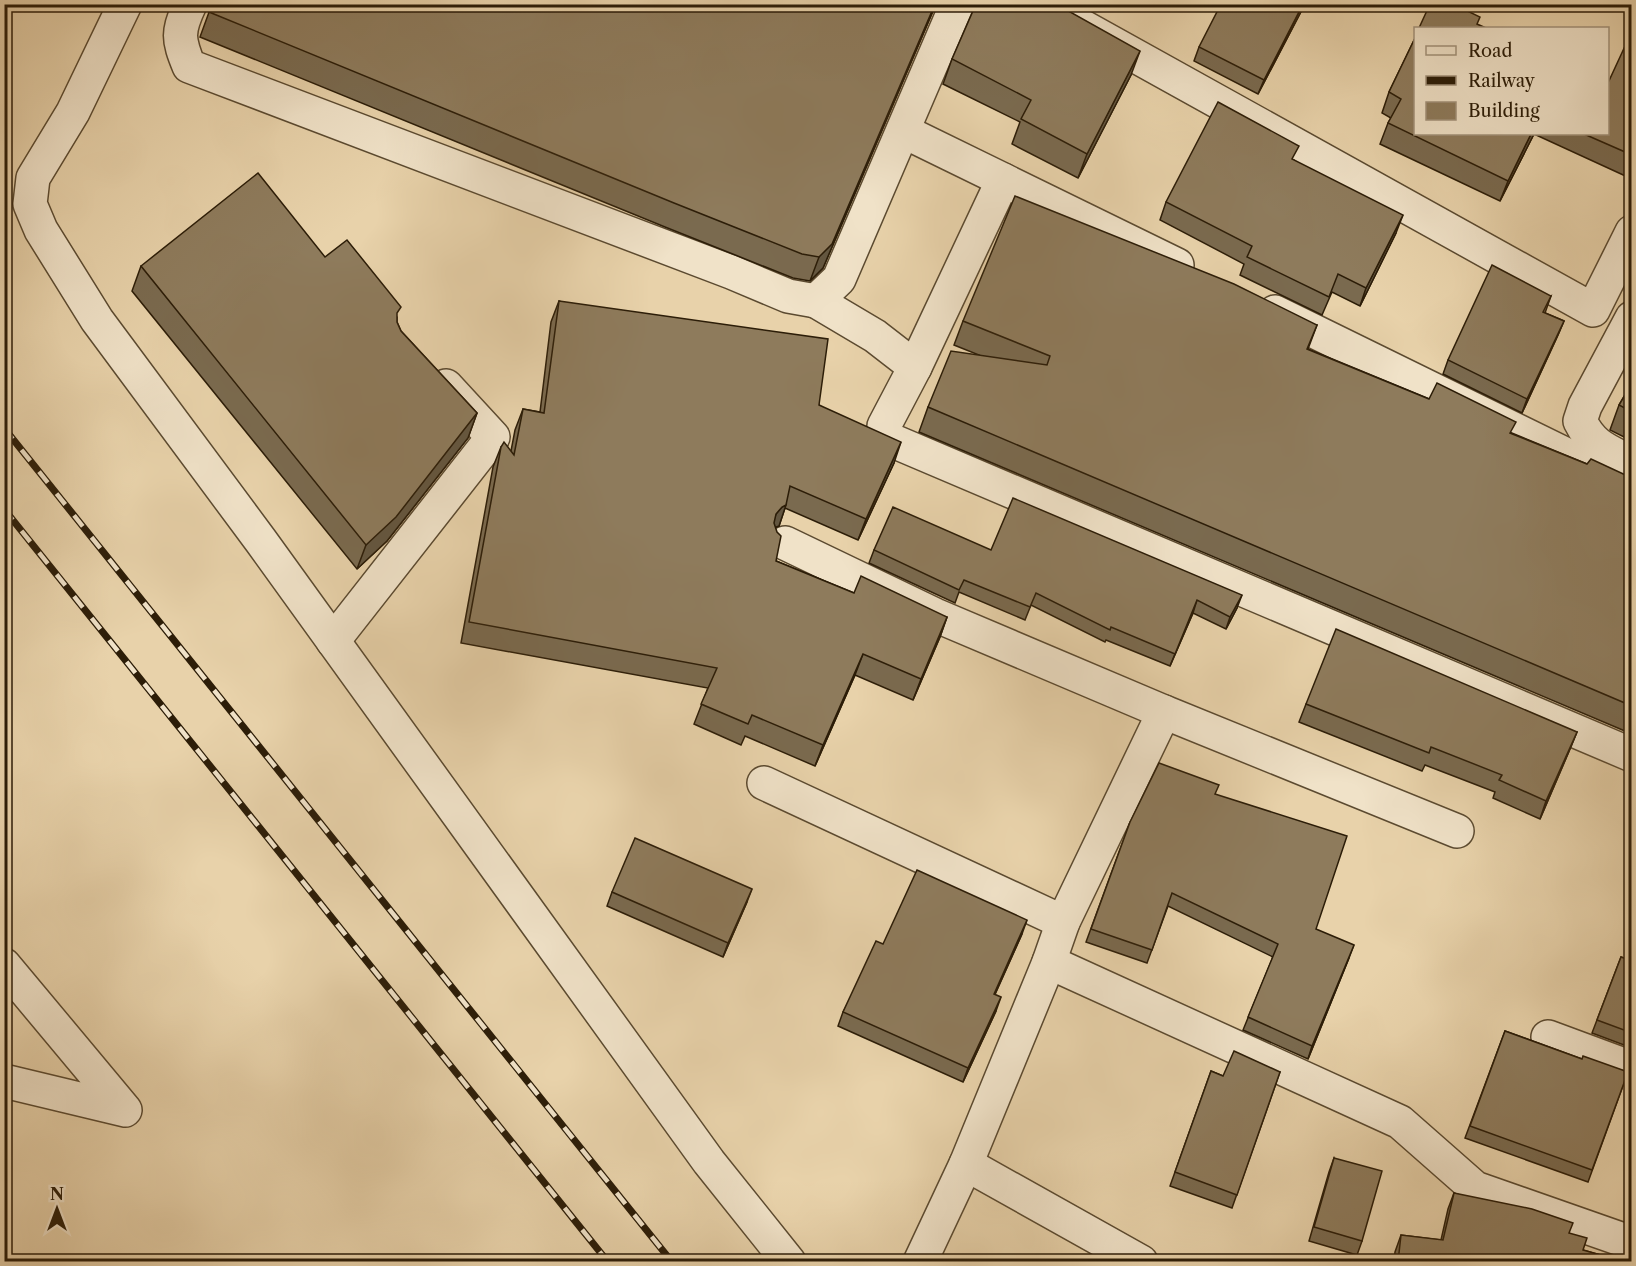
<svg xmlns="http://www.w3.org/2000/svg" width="1636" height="1266" viewBox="0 0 1636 1266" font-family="'Libre Caslon Text',serif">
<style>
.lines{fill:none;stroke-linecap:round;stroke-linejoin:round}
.minor-casing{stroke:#5b4a30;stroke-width:36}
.minor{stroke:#f0e2c8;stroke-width:33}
.rail-casing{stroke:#2c1d08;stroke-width:7}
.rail{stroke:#f0e2c8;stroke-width:4.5;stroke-dasharray:14;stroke-linecap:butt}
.wall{fill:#7a6a4f;stroke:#2c1d08;stroke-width:1.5}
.shaded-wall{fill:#635640;stroke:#2c1d08;stroke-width:1.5}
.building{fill:#8e7b5c;stroke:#2c1d08;stroke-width:1.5}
</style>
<rect width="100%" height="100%" fill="#e8d2aa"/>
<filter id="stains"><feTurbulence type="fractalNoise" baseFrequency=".00333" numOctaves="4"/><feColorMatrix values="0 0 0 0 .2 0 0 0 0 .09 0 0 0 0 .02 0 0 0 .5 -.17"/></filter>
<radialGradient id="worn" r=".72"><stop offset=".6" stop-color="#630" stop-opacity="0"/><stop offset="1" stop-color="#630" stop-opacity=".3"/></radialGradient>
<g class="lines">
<defs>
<g id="minor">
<path d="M125,4L73,112L33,178L30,204L41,230L97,320L261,541L709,1162L789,1262"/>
<path d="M190,4C177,32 178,39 189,66L731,272L788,296L816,301L839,279L957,4"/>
<path d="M1042,4L1593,310L1632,232"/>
<path d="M903,131L1177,265"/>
<path d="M816,301L875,336L915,367L884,426L886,438L1632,755"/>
<path d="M1275,312L1632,487"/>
<path d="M1632,318L1585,406L1580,421C1593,447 1607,450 1632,463"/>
<path d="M915,367L1003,180"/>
<path d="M785,543L935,615L1164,712L1063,922L1049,962L966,1164L920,1262"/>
<path d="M333,641L493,437L446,386"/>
<path d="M1164,712L1457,831"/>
<path d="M764,783L1063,922"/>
<path d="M1049,962L1400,1122L1475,1188L1632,1243"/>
<path d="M4,965L125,1110L4,1081"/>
<path d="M1548,1037L1632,1068"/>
<path d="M966,1164L1141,1262"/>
</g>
</defs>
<!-- minor casing -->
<use href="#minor" class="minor-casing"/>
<!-- minor -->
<use href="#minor" class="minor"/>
<defs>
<g id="rail">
<path d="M4,428L672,1262"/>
<path d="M4,509L608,1262"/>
</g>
</defs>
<!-- rail casing -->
<use href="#rail" class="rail-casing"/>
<!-- rail -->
<use href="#rail" class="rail"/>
</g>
<!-- wall -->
<g class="wall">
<path d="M212,4H936L823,268L810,281L793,278L665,227L200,37Z"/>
<path d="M1305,4L1258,94L1194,61L1199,47Z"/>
<path d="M1632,31V179L1534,134L1500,201L1380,144L1388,123L1391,118L1382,113L1389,92L1416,36V134H1608Z"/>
<path d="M952,59L1131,75L1078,178L1012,144L1020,122L943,84Z"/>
<path d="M1294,160L1396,233L1360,306L1332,292L1322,315L1240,275L1244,264L1160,220L1166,202Z"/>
<path d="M325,257L397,317V322L401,331L477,413L468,438L387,541L357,569L132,291L141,266Z"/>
<path d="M1551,296L1545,313L1564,321L1558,335L1522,413L1443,374L1448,360Z"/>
<path d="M559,301L819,405L894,463L858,540L785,508L779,526L775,527L776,561L854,593L947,617L940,637L913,700L855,675L815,766L745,736L741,745L694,724L708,688L461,643L493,467L501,447L511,451L515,430L523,409L540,412L551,322Z"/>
<path d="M963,321L1317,325L1308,349L1587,464L1632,478V734L919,432L928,407L979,355L954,345Z"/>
<path d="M1632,383V441L1610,430L1619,405Z"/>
<path d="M874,550H991L1237,608L1226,629L1193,613L1170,666L1106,640L1105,642L1031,605L1025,620L959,592L955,603L869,563Z"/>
<path d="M1306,704L1577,732L1570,749L1540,819L1493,798L1495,792L1425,765L1422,771L1299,722Z"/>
<path d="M1215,794L1316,929L1349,958L1308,1059L1243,1030L1273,957L1168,906L1147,963L1086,942L1130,822Z"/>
<path d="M612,892L747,902L723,957L607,906Z"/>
<path d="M1022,934L995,994L996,1011L963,1082L838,1026L843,1012L883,944Z"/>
<path d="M1621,957L1632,961V1048L1592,1033Z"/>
<path d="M1505,1031L1582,1059L1628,1072L1588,1182L1465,1138Z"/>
<path d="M1211,1071L1223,1076L1280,1072L1232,1208L1170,1186Z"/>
<path d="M1334,1158L1362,1241L1357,1255L1309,1241L1329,1172Z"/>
<path d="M1454,1193L1569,1233L1583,1250L1625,1262H1394L1395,1252L1401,1235L1441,1240L1448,1209Z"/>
</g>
<!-- shaded-wall -->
<g class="shaded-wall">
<path d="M935,4H936L823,268L810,281L819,257Z"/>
<path d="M1303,4H1305L1258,94L1264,80Z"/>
<path d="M1140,51L1131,75L1078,178L1087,154Z"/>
<path d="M1531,134H1534L1500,201L1508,181Z"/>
<path d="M1403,215L1396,233L1360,306L1366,288Z"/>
<path d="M1564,321L1558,335L1522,413L1527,399Z"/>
<path d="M477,413L468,438L387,541L357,569L366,545Z"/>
<path d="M901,442L894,463L858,540L866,519Z"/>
<path d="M786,505L779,526L774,528L768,534L776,514L782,507Z"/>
<path d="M1242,595L1237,608L1226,629L1230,617Z"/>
<path d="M1197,600L1193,613L1170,666L1175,654Z"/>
<path d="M947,617L940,637L913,700L921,679Z"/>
<path d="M863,654L855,675L815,766L823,745Z"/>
<path d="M1577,732L1570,749L1540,819L1546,801Z"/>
<path d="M752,889L747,902L723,957L728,943Z"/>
<path d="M1027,920L1022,934L989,1008L994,994Z"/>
<path d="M1354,945L1349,958L1308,1059L1312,1046Z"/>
<path d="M1001,997L996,1011L963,1082L968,1068Z"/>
</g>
<!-- building -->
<g class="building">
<path d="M212,4H935L832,244L819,257L802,254L674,203L209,12Z"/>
<path d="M976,4H1056L1140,51L1087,154L1021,119L1031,100L952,59Z"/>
<path d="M1221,4H1303L1264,80L1199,47Z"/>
<path d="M1430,4H1453L1480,17L1477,24L1486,28H1419Z"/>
<path d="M1632,31V155L1584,134H1608V83Z"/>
<path d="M1416,36V134H1531L1508,181L1388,123L1401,99L1389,92Z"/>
<path d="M1218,102L1299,146L1292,159L1403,215L1366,288L1338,274L1329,297L1247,257L1252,246L1166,202Z"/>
<path d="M258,173L325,257L347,240L401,307L397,313V322L401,331L477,413L396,517L366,545L141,266Z"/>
<path d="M1015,196L1234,284L1317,325L1307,349L1429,399L1437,383L1516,422L1510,433L1587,464L1591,459L1632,478V706L928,407L951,351L1047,365L1050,356L963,321Z"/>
<path d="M1492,265L1551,296L1543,312L1564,321L1527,399L1448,360Z"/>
<path d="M559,301L828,339L819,405L901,442L866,519L790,486L786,505L782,507L776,514L774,523L777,532L781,536L776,561L854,593L861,576L947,617L921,679L863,654L823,745L752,715L748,724L701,704L717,668L469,622L501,447L504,442L514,455L523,409L544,413Z"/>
<path d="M1632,383V412L1619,405Z"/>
<path d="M1013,498L1242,595L1230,617L1197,600L1175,654L1111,627L1110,630L1036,593L1030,607L964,580L959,590L874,550L893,507L991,550Z"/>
<path d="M1336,629L1577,732L1546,801L1499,780L1502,775L1431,747L1429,753L1306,704Z"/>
<path d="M1159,763L1219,785L1215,794L1347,836L1316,929L1354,945L1312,1046L1248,1017L1278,944L1172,893L1152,950L1091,929L1130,822Z"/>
<path d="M635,838L752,889L728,943L612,892Z"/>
<path d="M917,870L1027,920L994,994L1001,997L968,1068L843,1012L876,941L883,944Z"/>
<path d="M1621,957L1632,961V1033L1597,1020Z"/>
<path d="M4,978L7,979L4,989Z"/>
<path d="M1505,1031L1582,1059L1583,1056L1628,1072L1592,1170L1470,1126Z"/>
<path d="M1234,1051L1280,1072L1237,1195L1175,1172L1211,1071L1223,1076Z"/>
<path d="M1334,1158L1382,1171L1362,1241L1314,1227Z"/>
<path d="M1454,1193L1532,1209L1573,1223L1569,1233L1587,1238L1583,1250L1625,1262H1398L1401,1235L1443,1240Z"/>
</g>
<!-- margin -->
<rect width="1636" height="1266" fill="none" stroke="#e8d2aa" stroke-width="24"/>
<rect x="6" y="6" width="1624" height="1254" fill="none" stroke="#2c1d08" stroke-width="3"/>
<rect x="12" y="12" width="1612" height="1242" fill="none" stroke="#2c1d08" stroke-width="1.5"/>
<!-- legend -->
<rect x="1414" y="27" width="195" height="108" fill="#f0e2c8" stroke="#a2937b" stroke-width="1.5"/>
<rect x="1426" y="46" width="30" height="9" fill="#f0e2c8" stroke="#a2937b" stroke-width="1.5"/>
<text x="1468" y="57" font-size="18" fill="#2c1d08">Road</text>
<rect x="1426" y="76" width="30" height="9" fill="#2c1d08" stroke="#a2937b" stroke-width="1.5"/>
<text x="1468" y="87" font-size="18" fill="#2c1d08">Railway</text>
<rect x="1426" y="102" width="30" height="18" fill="#8e7b5c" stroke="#a2937b" stroke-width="1.5"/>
<text x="1468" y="117" font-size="18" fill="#2c1d08">Building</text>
<!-- north arrow -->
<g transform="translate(57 1209)" stroke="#f0e2c8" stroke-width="4.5" paint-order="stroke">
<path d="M0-4.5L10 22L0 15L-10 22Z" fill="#2c1d08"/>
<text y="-9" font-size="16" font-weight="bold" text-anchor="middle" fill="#2c1d08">N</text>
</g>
<rect width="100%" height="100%" filter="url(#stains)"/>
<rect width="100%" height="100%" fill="url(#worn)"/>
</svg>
